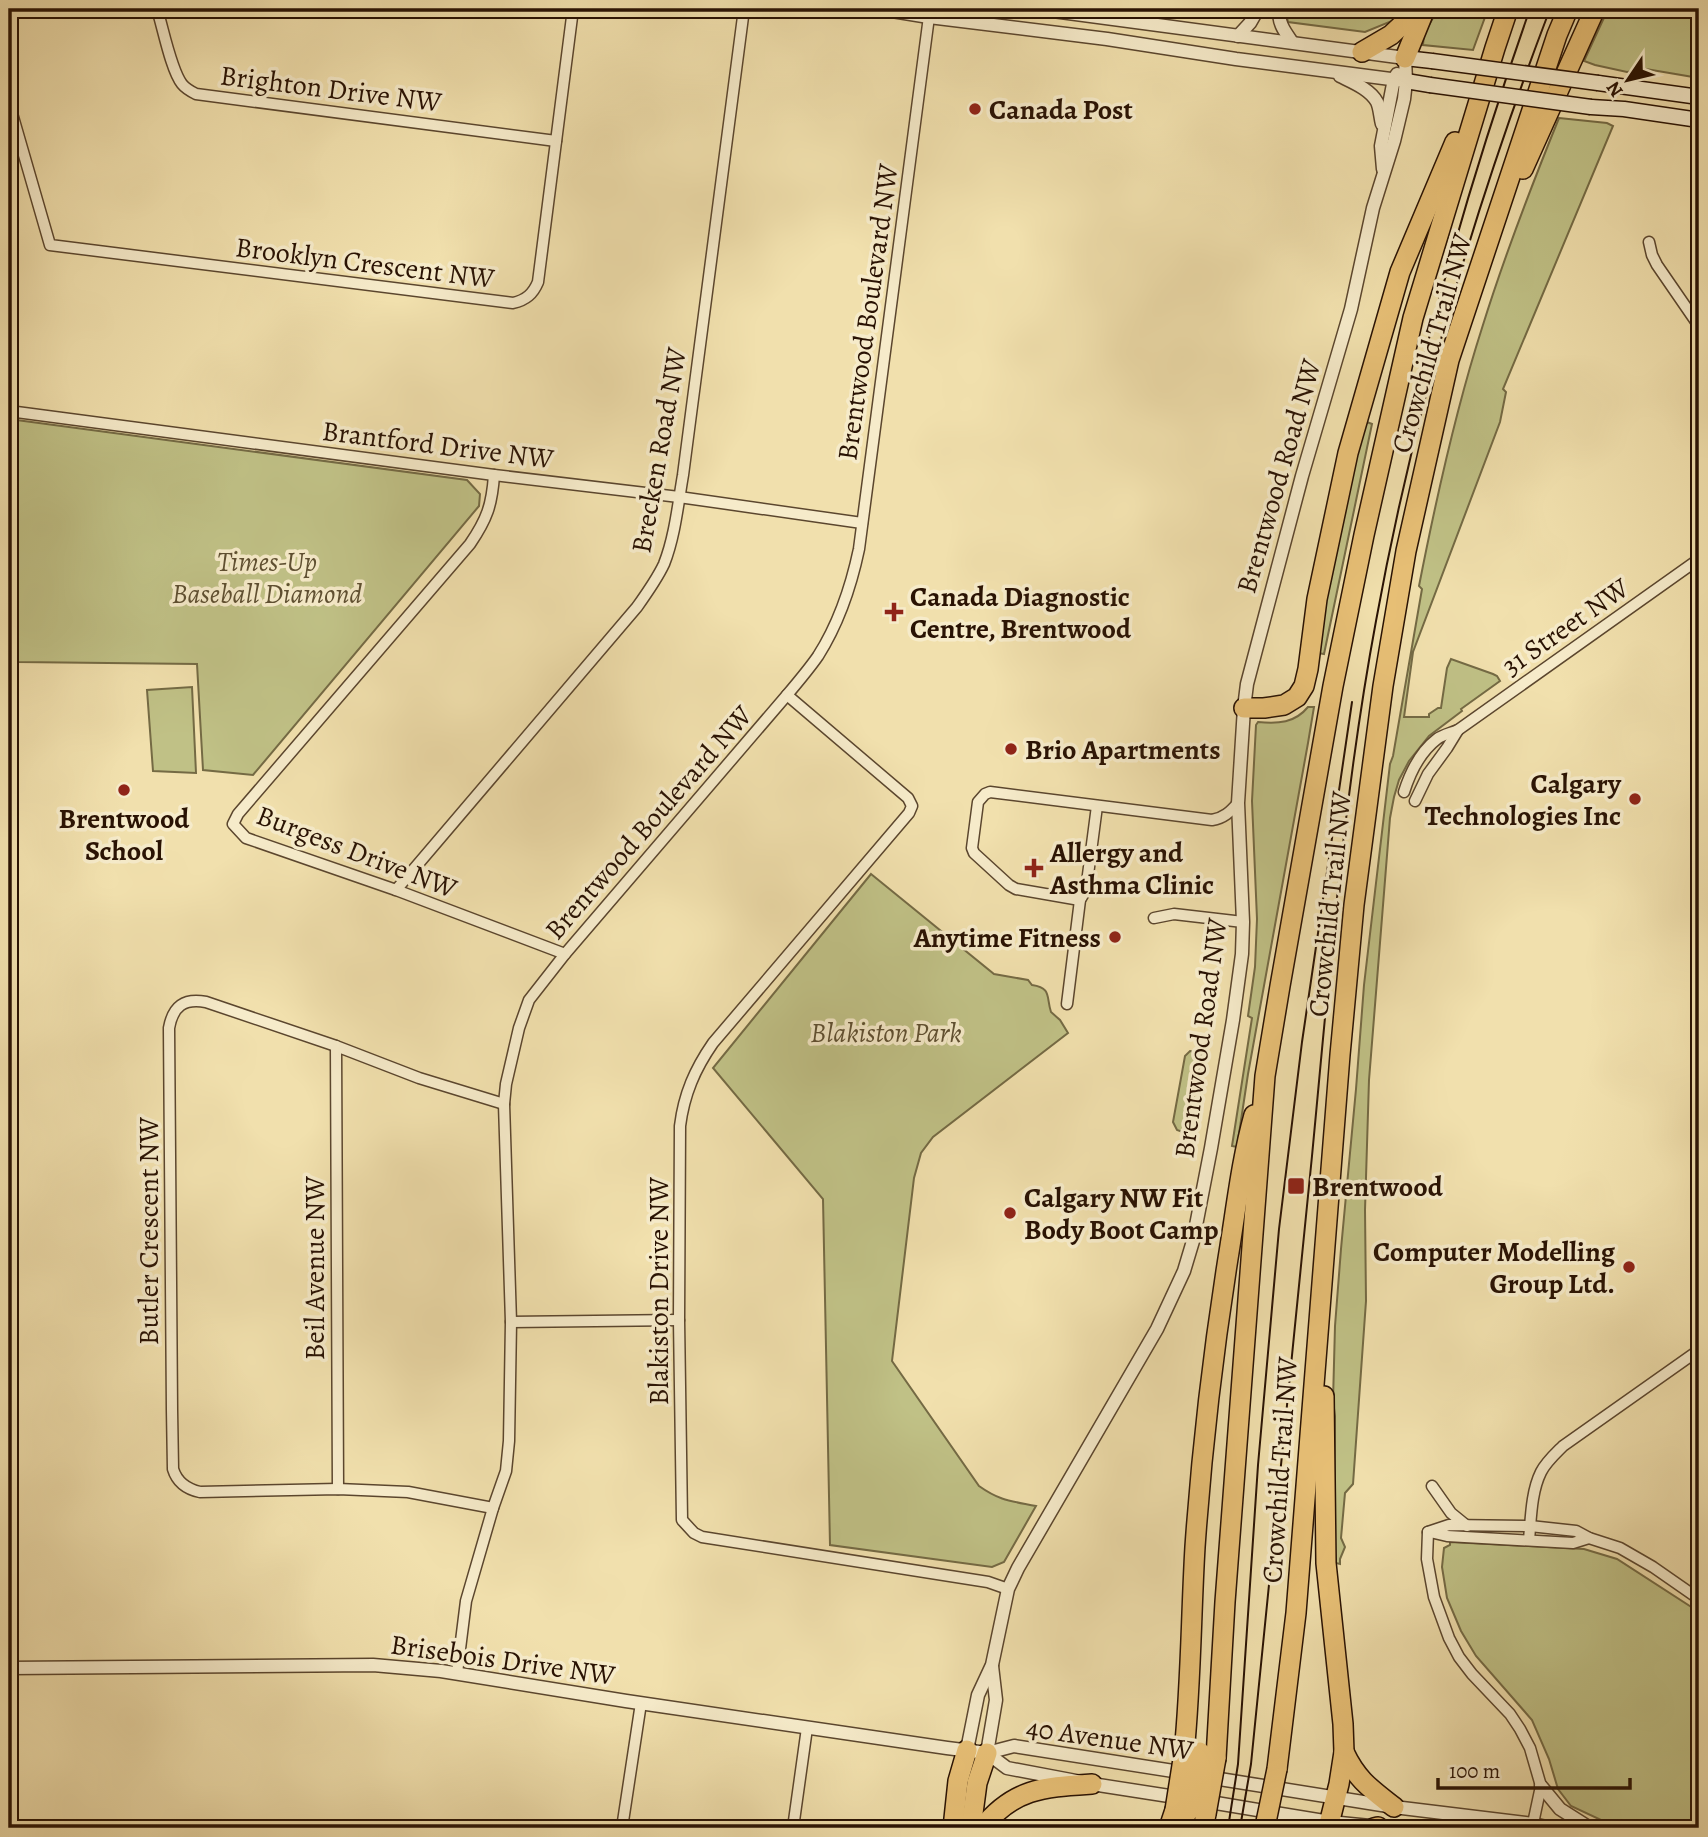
<svg xmlns="http://www.w3.org/2000/svg" width="1708" height="1837" viewBox="0 0 1708 1837" font-family="Alegreya,serif">
<style>
.green{fill:#c0c186;stroke:#746a44;stroke-width:2}
.lines{fill:none;stroke-linecap:round;stroke-linejoin:round}
.minor-casing{stroke:#5b462e;stroke-width:13}
.tertiary-casing{stroke:#5b462e;stroke-width:15}
.secondary-casing{stroke:#291203;stroke-width:17}
.motorway-casing{stroke:#291203;stroke-width:22}
.minor{stroke:#f6ebca;stroke-width:10}
.tertiary{stroke:#f6ebca;stroke-width:12}
.secondary{stroke:#f6ebca;stroke-width:14}
.motorway{stroke:#e8c076;stroke-width:19}
.tram{stroke:#291203;stroke-width:2}
.secondary-bridge-casing{stroke:#291203;stroke-width:17;stroke-linecap:butt}
.motorway-bridge-casing{stroke:#291203;stroke-width:22;stroke-linecap:butt}
.secondary-bridge{stroke:#f6ebca;stroke-width:14}
.motorway-bridge{stroke:#e8c076;stroke-width:19}
.poi-dot{fill:#8f2418;stroke:#f6ebca;stroke-width:2.5}
.labels{text-anchor:middle;stroke-width:7;stroke-linejoin:round;paint-order:stroke}
.street-label{font-size:28px;fill:#291203;stroke:#f6ebca}
.poi-label{font-size:28px;font-weight:bold;fill:#291203;stroke:#f6ebca;text-anchor:start}
.park-label{font-size:28px;font-style:italic;fill:#5e4f31;stroke:#f6ebca}
</style>
<rect width="100%" height="100%" fill="#f1e0ad"/>
<filter id="stains"><feTurbulence type="fractalNoise" baseFrequency=".00286" numOctaves="4"/><feColorMatrix values="0 0 0 0 .2 0 0 0 0 .09 0 0 0 0 .02 0 0 0 .5 -.17"/></filter>
<radialGradient id="worn" r=".72"><stop offset=".6" stop-color="#630" stop-opacity="0"/><stop offset="1" stop-color="#630" stop-opacity=".3"/></radialGradient>
<!-- green -->
<g class="green">
<path d="M1287,9H1401L1392,21L1365,32L1288,22L1286,14Z"/>
<path d="M1438,9H1488L1473,50L1423,45L1424,34Z"/>
<path d="M1608,9H1699V78L1646,69L1627,72L1595,65L1584,61Z"/>
<path d="M1559,118L1607,123L1613,126L1503,389L1506,392L1500,422L1413,652L1404,717H1429V714L1438,708H1441L1447,668L1451,659L1493,674L1497,676L1500,681L1461,709L1462,711L1429,736L1409,761L1399,780L1394,797L1390,818L1369,1080L1365,1210L1366,1301L1353,1484L1345,1493L1341,1538L1345,1547L1340,1559V1564L1336,1563L1334,1548L1335,1416L1333,1401L1335,1326L1341,1249L1356,1089L1364,985L1390,764L1393,756L1422,589L1419,586C1436,499 1455,412 1482,328C1504,257 1531,187 1559,118Z"/>
<path d="M9,419L467,480L480,494L479,506L253,775L203,770L197,664L18,662L9,630Z"/>
<path d="M1364,421L1372,424L1324,654L1318,653L1327,582Z"/>
<path d="M192,687L196,773L153,771L147,690Z"/>
<path d="M1308,707H1314L1308,743L1248,1074L1237,1147L1232,1146L1252,1018L1248,1016L1255,967L1257,919L1252,801L1256,725L1258,722C1278,724 1295,723 1308,707Z"/>
<path d="M871,874L994,974L1028,980L1032,985C1052,988 1046,997 1051,1012L1060,1020L1068,1033L933,1137L921,1153L914,1178L892,1361L979,1486C1000,1501 1011,1501 1036,1506L1004,1562L992,1567L830,1545L823,1199L713,1068Z"/>
<path d="M1190,1051L1202,1054L1197,1080L1192,1079L1189,1096L1194,1097L1188,1134L1177,1130L1173,1122L1185,1056Z"/>
<path d="M1450,1542L1584,1549L1617,1559L1699,1612V1821L1693,1828H1618L1571,1806L1558,1789L1549,1759L1532,1720L1476,1656L1461,1631L1447,1598L1442,1567L1444,1548L1450,1545Z"/>
</g>
<g class="lines">
<defs>
<g id="minor">
<path d="M157,9C163,28 171,70 182,84C186,89 190,91 196,94L556,141"/>
<path d="M9,103L50,245L513,303C526,300 533,294 538,282L573,9"/>
<path d="M1649,242L1652,255L1657,265L1699,326"/>
<path d="M9,411L494,475L679,497L862,523"/>
<path d="M494,475C492,505 487,519 470,544L238,814L233,824L246,838L396,890L565,954"/>
<path d="M787,695L908,798L912,806L909,813L713,1043C695,1069 684,1094 680,1126L679,1320L682,1520L694,1533L702,1537L988,1582L1008,1589"/>
<path d="M1404,792C1410,773 1420,752 1437,739C1442,735 1451,733 1458,730L1699,559"/>
<path d="M1415,801L1428,774L1447,748L1458,730"/>
<path d="M396,890L637,607C647,593 657,579 664,564C675,536 678,504 683,475L744,9"/>
<path d="M1080,900L1016,889L1009,885L974,853L972,848L978,802L985,794L990,792L1212,820C1224,818 1230,812 1238,803"/>
<path d="M1154,918L1174,914L1243,922"/>
<path d="M1067,1004L1080,900L1086,890L1097,806"/>
<path d="M336,1046L338,1489"/>
<path d="M511,1322L679,1320"/>
<path d="M1432,1486L1451,1513L1467,1526"/>
<path d="M493,1508L408,1492L338,1489L200,1492C186,1489 177,1482 173,1469L172,1410L169,1028C173,1006 184,998 206,1002L336,1046L419,1078L504,1104"/>
<path d="M1428,1532L1427,1559L1434,1597L1449,1638L1459,1657L1472,1674L1510,1714L1520,1729L1530,1748L1541,1786L1532,1828"/>
<path d="M1428,1532L1449,1525L1530,1526L1576,1531L1589,1538L1620,1548L1653,1567L1699,1599"/>
<path d="M1430,1532L1447,1536L1573,1543L1589,1538"/>
<path d="M1529,1540C1531,1519 1531,1492 1541,1472C1546,1462 1555,1454 1563,1446L1699,1350"/>
<path d="M457,1673L466,1601L493,1508L506,1471L509,1441L511,1322L504,1104L506,1084L519,1028L529,1000L565,954L787,695C798,682 809,669 818,656C839,623 851,587 859,549L930,9"/>
<path d="M622,1828L641,1703"/>
<path d="M793,1828L807,1728"/>
</g>
<g id="tertiary">
<path d="M880,9L929,17L1107,39L1236,59L1406,81"/>
<path d="M1038,9L1405,58"/>
<path d="M1280,9C1277,22 1285,32 1292,42"/>
<path d="M1238,36L1250,23L1258,9"/>
<path d="M1340,76C1352,82 1370,89 1377,102C1380,108 1380,117 1382,124"/>
<path d="M1383,169L1381,146L1394,79L1397,74"/>
<path d="M9,1668L373,1665L441,1671L626,1701L947,1748L987,1753L1014,1746L1186,1773"/>
<path d="M967,1750L978,1695L992,1665L1008,1589L1018,1568L1157,1329L1184,1271L1193,1241L1211,1148L1233,1020L1242,954L1243,922L1238,803L1244,708L1247,684L1302,476L1351,309L1373,208L1394,141L1404,99L1406,81L1405,58"/>
<path d="M987,1753L1007,1768L1092,1784L1182,1798"/>
<path d="M987,1753L996,1700L992,1666"/>
<path d="M1207,1777L1394,1807L1533,1824L1551,1828"/>
<path d="M1541,1786L1560,1809L1590,1828"/>
<path d="M1204,1801L1330,1822L1390,1828"/>
</g>
<g id="secondary">
<path d="M1405,58L1432,61"/>
<path d="M1406,81L1430,85"/>
<path d="M1598,83L1699,97"/>
<path d="M1591,107L1624,109L1699,120"/>
</g>
<g id="motorway">
<path d="M1362,52L1391,35L1419,9"/>
<path d="M1405,58L1425,9"/>
<path d="M1523,169L1595,9"/>
<path d="M1244,708H1264L1284,705L1297,697L1304,686L1308,669L1317,599L1348,453L1400,272L1455,142"/>
<path d="M1324,1396L1326,1563L1343,1724L1344,1752L1339,1784L1328,1828"/>
<path d="M1344,1752C1357,1780 1371,1789 1394,1807"/>
<path d="M1184,1753C1191,1685 1191,1615 1195,1547C1202,1446 1214,1345 1230,1246C1237,1202 1242,1158 1254,1115"/>
<path d="M1216,1758L1225,1602L1265,1076L1280,986L1333,686L1364,535L1413,318L1495,48L1508,9"/>
<path d="M1277,1769L1296,1613L1340,1055L1354,905L1383,686L1406,551L1449,360L1557,35L1568,9"/>
<path d="M953,1828L958,1781L967,1750"/>
<path d="M971,1828L977,1783L987,1753"/>
<path d="M982,1828C1014,1788 1044,1787 1092,1784"/>
<path d="M1169,1828L1175,1810"/>
<path d="M1203,1828L1206,1814"/>
<path d="M1374,1828L1378,1827"/>
</g>
</defs>
<!-- minor casing -->
<use href="#minor" class="minor-casing"/>
<!-- tertiary casing -->
<use href="#tertiary" class="tertiary-casing"/>
<!-- secondary casing -->
<use href="#secondary" class="secondary-casing"/>
<!-- motorway casing -->
<use href="#motorway" class="motorway-casing"/>
<!-- minor -->
<use href="#minor" class="minor"/>
<!-- tertiary -->
<use href="#tertiary" class="tertiary"/>
<!-- secondary -->
<use href="#secondary" class="secondary"/>
<!-- motorway -->
<use href="#motorway" class="motorway"/>
<!-- tram -->
<g class="tram">
<path d="M1412,407C1444,272 1484,139 1530,9"/>
<path d="M1228,1828L1238,1764L1258,1465L1279,1229L1302,1042L1352,702"/>
<path d="M1240,1828L1251,1764C1272,1562 1292,1359 1312,1156C1329,978 1343,798 1376,621C1414,412 1474,208 1550,9"/>
</g>
<defs>
<g id="secondary-bridge">
<path d="M1432,61L1598,83"/>
<path d="M1430,85L1591,107"/>
</g>
<g id="motorway-bridge">
<path d="M1175,1810L1184,1753"/>
<path d="M1188,1812L1200,1752"/>
<path d="M1206,1814L1216,1758"/>
<path d="M1266,1822L1277,1769"/>
</g>
</defs>
<!-- secondary-bridge casing -->
<use href="#secondary-bridge" class="secondary-bridge-casing"/>
<!-- motorway-bridge casing -->
<use href="#motorway-bridge" class="motorway-bridge-casing"/>
<!-- secondary-bridge -->
<use href="#secondary-bridge" class="secondary-bridge"/>
<!-- motorway-bridge -->
<use href="#motorway-bridge" class="motorway-bridge"/>
</g>
<!-- markers -->
<g class="poi-dot">
<circle cx="975" cy="109" r="7"/>
<path d="M890.5 601.5h7v7h7v7h-7v7h-7v-7h-7v-7h7z"/>
<circle cx="1011" cy="749" r="7"/>
<circle cx="124" cy="790" r="7"/>
<circle cx="1635" cy="799" r="7"/>
<path d="M1030.5 857.5h7v7h7v7h-7v7h-7v-7h-7v-7h7z"/>
<circle cx="1115" cy="937" r="7"/>
<rect x="1287" y="1177" width="18" height="18" rx="3.5"/>
<circle cx="1010" cy="1213" r="7"/>
<circle cx="1629" cy="1267" r="7"/>
</g>
<g class="labels">
<!-- street labels -->
<g class="street-label">
<text transform="translate(331 88) rotate(7)" y="10">Brighton Drive NW</text>
<text transform="translate(365 262) rotate(7)" y="10">Brooklyn Crescent NW</text>
<text transform="translate(867 312) rotate(-82)" y="10">Brentwood Boulevard NW</text>
<text transform="translate(1431 343) rotate(-74)" y="10">Crowchild Trail NW</text>
<text transform="translate(438 444) rotate(7)" y="10">Brantford Drive NW</text>
<text transform="translate(658 450) rotate(-80)" y="10">Brecken Road NW</text>
<text transform="translate(1278 476) rotate(-74)" y="10">Brentwood Road NW</text>
<text transform="translate(1565 626) rotate(-35)" y="10">31 Street NW</text>
<text transform="translate(648 822) rotate(-49)" y="10">Brentwood Boulevard NW</text>
<text transform="translate(357 851) rotate(21)" y="10">Burgess Drive NW</text>
<text transform="translate(1329 904) rotate(-84)" y="10">Crowchild Trail NW</text>
<text transform="translate(1200 1038) rotate(-82)" y="10">Brentwood Road NW</text>
<text transform="translate(148 1231) rotate(-90)" y="10">Butler Crescent NW</text>
<text transform="translate(314 1268) rotate(-90)" y="10">Beil Avenue NW</text>
<text transform="translate(658 1291) rotate(-90)" y="10">Blakiston Drive NW</text>
<text transform="translate(1279 1470) rotate(-86)" y="10">Crowchild Trail NW</text>
<text transform="translate(503 1659) rotate(8)" y="10">Brisebois Drive NW</text>
<text transform="translate(1110 1738) rotate(8)" y="10">40 Avenue NW</text>
</g>
<!-- poi labels -->
<g class="poi-label">
<text x="989" y="119">Canada Post</text>
<text x="910" y="606">Canada Diagnostic<tspan x="910" dy="32">Centre, Brentwood</tspan></text>
<text x="1025" y="759">Brio Apartments</text>
<text x="1621" y="793" text-anchor="end">Calgary<tspan x="1621" dy="32">Technologies Inc</tspan></text>
<text x="124" y="828" text-anchor="middle">Brentwood<tspan x="124" dy="32">School</tspan></text>
<text x="1050" y="862">Allergy and<tspan x="1050" dy="32">Asthma Clinic</tspan></text>
<text x="1101" y="947" text-anchor="end">Anytime Fitness</text>
<text x="1312" y="1196">Brentwood</text>
<text x="1024" y="1207">Calgary NW Fit<tspan x="1024" dy="32">Body Boot Camp</tspan></text>
<text x="1615" y="1261" text-anchor="end">Computer Modelling<tspan x="1615" dy="32">Group Ltd.</tspan></text>
</g>
<!-- park labels -->
<g class="park-label">
<text x="267" y="571">Times-Up<tspan x="267" dy="32">Baseball Diamond</tspan></text>
<text x="886" y="1042">Blakiston Park</text>
</g>
</g>
<!-- margin -->
<rect width="1708" height="1837" fill="none" stroke="#f1e0ad" stroke-width="35"/>
<rect x="10" y="10" width="1687" height="1816" fill="none" stroke="#291203" stroke-width="3.5"/>
<rect x="18" y="18" width="1673" height="1802" fill="none" stroke="#291203" stroke-width="2"/>
<!-- north arrow -->
<g transform="translate(1628 80) rotate(235)" stroke="#f6ebca" stroke-width="5" paint-order="stroke">
<path d="M0-5L12 26L0 18L-12 26Z" fill="#291203"/>
<text y="-10" font-size="19" font-weight="bold" text-anchor="middle" fill="#291203">N</text>
</g>
<!-- scale -->
<path d="M1438 1778v10h192v-10" fill="none" stroke="#291203" stroke-width="3.5"/>
<text x="1449" y="1778" font-size="21" fill="#291203" stroke="#f6ebca" stroke-width="5" paint-order="stroke">100 m</text>
<rect width="100%" height="100%" filter="url(#stains)"/>
<rect width="100%" height="100%" fill="url(#worn)"/>
</svg>
